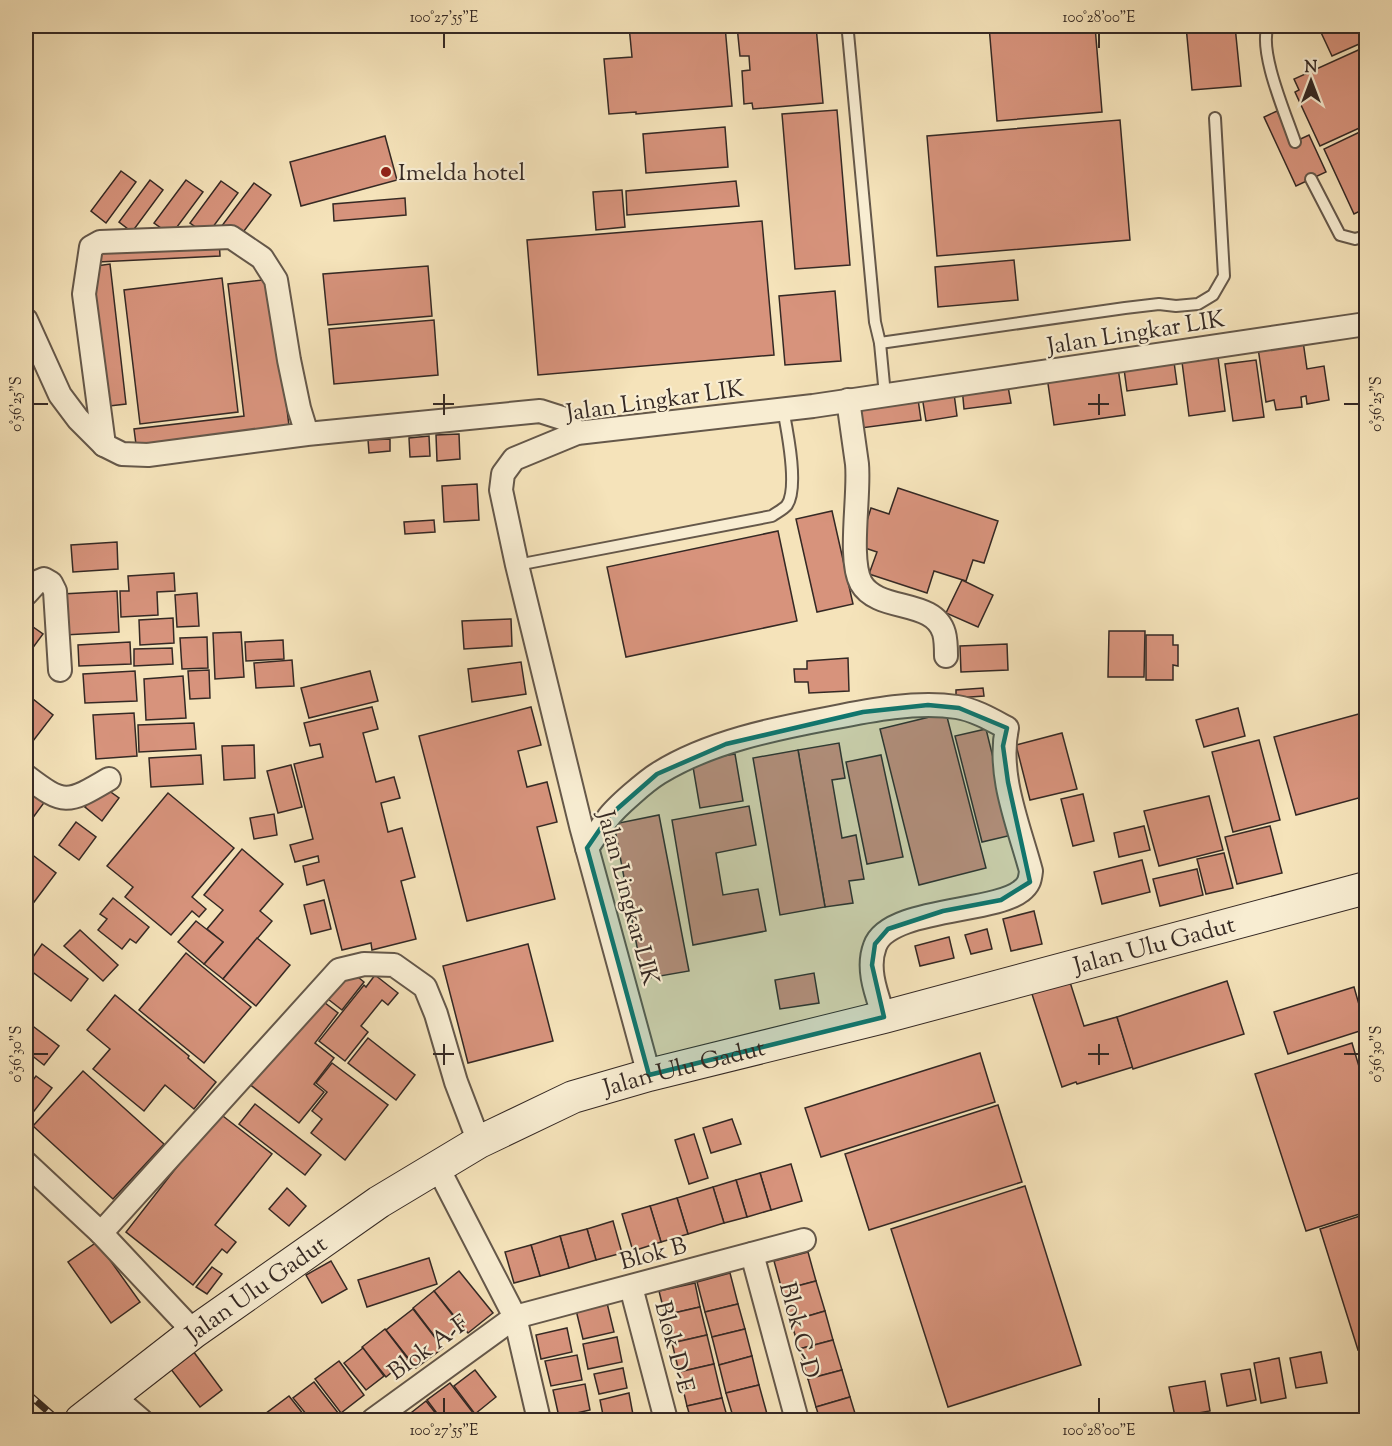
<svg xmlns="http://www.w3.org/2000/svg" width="1392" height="1446" viewBox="0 0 1392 1446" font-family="'Sorts Mill Goudy',serif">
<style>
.building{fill:#d7937c;stroke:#352924;stroke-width:1.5}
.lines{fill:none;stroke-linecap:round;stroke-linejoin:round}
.lane-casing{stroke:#65584a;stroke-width:14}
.street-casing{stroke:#65584a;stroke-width:26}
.secondary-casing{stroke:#352924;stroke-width:34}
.lane{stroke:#f8edd2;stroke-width:10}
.street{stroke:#f8edd2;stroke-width:22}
.secondary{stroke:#f8edd2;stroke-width:32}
.rail-casing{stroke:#352924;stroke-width:7}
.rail{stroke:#f8edd2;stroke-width:4.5;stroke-dasharray:14;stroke-linecap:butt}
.marked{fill:#0f766e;fill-opacity:0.2;stroke:#0f766e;stroke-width:4.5;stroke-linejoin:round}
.ticks{fill:none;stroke:#352924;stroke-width:2}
.poi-dot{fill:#8f2418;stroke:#f8edd2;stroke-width:2}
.labels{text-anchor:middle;stroke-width:4.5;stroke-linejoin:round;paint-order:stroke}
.poi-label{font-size:24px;fill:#352924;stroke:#f8edd2;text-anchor:start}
.street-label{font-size:24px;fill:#352924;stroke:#f8edd2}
.neatline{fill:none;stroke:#352924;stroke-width:2}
.ticks-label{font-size:15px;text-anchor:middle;fill:#352924}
</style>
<rect width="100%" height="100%" fill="#f5e3ba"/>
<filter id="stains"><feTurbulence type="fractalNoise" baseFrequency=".00333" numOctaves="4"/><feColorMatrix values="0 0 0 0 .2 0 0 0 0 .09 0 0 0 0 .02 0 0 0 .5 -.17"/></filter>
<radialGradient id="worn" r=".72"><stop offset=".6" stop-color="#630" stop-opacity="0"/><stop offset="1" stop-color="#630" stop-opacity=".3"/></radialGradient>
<!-- building -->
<g class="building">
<path d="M629,26H725L732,106L636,114V112L609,114L604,59L632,57Z"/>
<path d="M737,26H816L823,103L753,109L752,103L744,104L742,71L750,70L749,56H740Z"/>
<path d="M989,26H1095L1102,112L997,121Z"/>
<path d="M1186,26H1235L1241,86L1192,90Z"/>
<path d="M1318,26H1362L1366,41L1332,56Z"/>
<path d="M1365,47L1366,125L1320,146L1295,92L1299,90L1294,79Z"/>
<path d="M837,110L850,265L795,269L782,114Z"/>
<path d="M1277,111L1292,143L1309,135L1326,172L1296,186L1264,117Z"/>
<path d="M1120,120L1130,240L937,256L927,136Z"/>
<path d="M725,127L728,167L646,173L643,134Z"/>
<path d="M1366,129V208L1354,214L1324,149Z"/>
<path d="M385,136L397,180L301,206L290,162Z"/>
<path d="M121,171L136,182L106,223L91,211Z"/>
<path d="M150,180L163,190L132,232L119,222Z"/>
<path d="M186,180L203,192L171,235L154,223Z"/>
<path d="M221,181L238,193L207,235L190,223Z"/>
<path d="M736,181L739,206L627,215L626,191Z"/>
<path d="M254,183L271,195L238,239L221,227Z"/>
<path d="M622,190L625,227L596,230L593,192Z"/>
<path d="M405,198L406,215L334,221L333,204Z"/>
<path d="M762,221L774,355L538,375L527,240Z"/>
<path d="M219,239L220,256L98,262L97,245Z"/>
<path d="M1014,260L1018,300L938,307L935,267Z"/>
<path d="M110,264L126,404L101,407L89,267Z"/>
<path d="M428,266L432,316L328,325L323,274Z"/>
<path d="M222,278L238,412L140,424L124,290Z"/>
<path d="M271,279L290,434L137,452L134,429L244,416L228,284Z"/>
<path d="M835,291L841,361L785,365L779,296Z"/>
<path d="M434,320L438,375L334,384L329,329Z"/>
<path d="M1366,339V368L1360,340Z"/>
<path d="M1303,341L1307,369L1324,366L1329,400L1307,404L1306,396L1301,397L1302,407L1276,410L1274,400L1266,402L1258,348Z"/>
<path d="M1218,357L1225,411L1189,416L1182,362Z"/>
<path d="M1256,360L1264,417L1233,421L1225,364Z"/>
<path d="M1174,362L1177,384L1127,391L1124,369Z"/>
<path d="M1118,368L1125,415L1054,425L1047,377Z"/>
<path d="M1007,381L1011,403L964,409L962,387Z"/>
<path d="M953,386L957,416L926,421L921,390Z"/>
<path d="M917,392L921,420L861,428L857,400Z"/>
<path d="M459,434L460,459L437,461L436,435Z"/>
<path d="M429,436L430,456L410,457L409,438Z"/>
<path d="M390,439V451L369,453L368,440Z"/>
<path d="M477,484L479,520L444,522L442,486Z"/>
<path d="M898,488L998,521L984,563L973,560L966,581L934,571L927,593L869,574L877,552L859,546L871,508L889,514Z"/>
<path d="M832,511L853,604L817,612L796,519Z"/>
<path d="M434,520L435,532L405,534L404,522Z"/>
<path d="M778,531L797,621L626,657L607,567Z"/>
<path d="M117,542L118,569L73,572L71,545Z"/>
<path d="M174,573L175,591L157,592L158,615L121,617L120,591H129L128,576Z"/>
<path d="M962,580L993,595L978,627L946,613Z"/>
<path d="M117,591L119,632L64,635L62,594Z"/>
<path d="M197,593L199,626L177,627L175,595Z"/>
<path d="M173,618L174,643L140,645L139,620Z"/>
<path d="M511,619L512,646L464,649L462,621Z"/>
<path d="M26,622L43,634L26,657Z"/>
<path d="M1109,631H1145L1144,677H1108Z"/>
<path d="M241,632L244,677L215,679L213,633Z"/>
<path d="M1146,635H1173V645H1178V666L1173,665V680H1146Z"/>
<path d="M207,637L208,668L182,669L180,638Z"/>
<path d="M283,640L284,659L246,661L245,642Z"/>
<path d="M130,642L131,664L79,666L78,645Z"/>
<path d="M1007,644L1008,670L961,672L960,646Z"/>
<path d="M172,648L173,664L134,666V649Z"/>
<path d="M848,658L849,691L809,693L808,682H795L794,669H807V661Z"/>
<path d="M292,660L294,686L256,688L254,663Z"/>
<path d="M521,662L526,694L472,702L468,669Z"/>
<path d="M209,670L210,698L190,699L188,671Z"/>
<path d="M135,671L137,701L85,703L83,674Z"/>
<path d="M370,671L378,701L309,718L301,688Z"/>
<path d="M183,676L186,718L146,720L144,679Z"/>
<path d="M983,688L984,696L956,698V690Z"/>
<path d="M28,695L53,715L33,741L26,736V698Z"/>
<path d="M372,707L378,729L363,733L376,782L394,777L400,798L381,803L388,832L402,828L415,877L401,881L416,939L372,950L371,943L342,950L324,880L307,885L303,866L319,862L318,856L295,862L290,845L313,839L294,764L323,757L320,744L310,746L304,723Z"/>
<path d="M531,707L541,745L518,751L527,787L547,782L557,822L537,827L555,899L467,921L419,736Z"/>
<path d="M1238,708L1245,736L1204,747L1196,720Z"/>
<path d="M1366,712V796L1296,815L1274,737Z"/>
<path d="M134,713L137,756L96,759L93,715Z"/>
<path d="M946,713L986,868L919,885L880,729Z"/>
<path d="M194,723L196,749L139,752L138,725Z"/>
<path d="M986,729L1012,835L982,842L955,736Z"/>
<path d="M1062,733L1077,789L1030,800L1016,745Z"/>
<path d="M1259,740L1280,820L1233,832L1212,752Z"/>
<path d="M839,743L845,778L832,780L842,838L856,835L864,879L849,881L853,903L825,907L798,750Z"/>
<path d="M254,745L255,778L224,780L222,746Z"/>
<path d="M798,750L825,907L780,915L753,758Z"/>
<path d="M735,754L743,801L700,808L692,761Z"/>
<path d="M201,755L203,784L151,787L149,758Z"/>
<path d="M881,755L903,857L867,864L846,762Z"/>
<path d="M291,765L302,807L278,813L267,771Z"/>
<path d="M26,779L49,796L26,827Z"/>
<path d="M101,785L119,798L102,821L85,807Z"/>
<path d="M168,793L234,848L192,897L206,909L199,917L192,911L171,935L125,897L133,887L107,866Z"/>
<path d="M1083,794L1094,841L1073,846L1061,799Z"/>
<path d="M1209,796L1223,850L1159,866L1144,811Z"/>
<path d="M749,806L756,845L716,853L723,895L758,889L766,931L693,945L672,820Z"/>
<path d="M274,814L277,835L254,839L250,818Z"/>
<path d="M659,815L689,971L643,979L614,824Z"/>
<path d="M76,822L96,837L79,860L59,845Z"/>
<path d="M1144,826L1150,850L1119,857L1114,833Z"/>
<path d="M1270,826L1282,873L1237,884L1225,837Z"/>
<path d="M242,849L283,884L260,911L272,921L223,979L204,964L223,942L207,929L223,910L204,895Z"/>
<path d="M26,850L56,873L28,910L26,908Z"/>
<path d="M1224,853L1233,888L1206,894L1197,859Z"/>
<path d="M1142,860L1150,892L1102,904L1094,872Z"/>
<path d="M1197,869L1203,895L1160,906L1153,879Z"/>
<path d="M113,898L149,927L136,943L130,939L122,949L98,930L107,919L100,914Z"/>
<path d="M324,900L331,929L311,934L304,905Z"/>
<path d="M1034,911L1042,944L1011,951L1003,919Z"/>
<path d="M196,921L223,942L204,964L178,942Z"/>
<path d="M987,929L992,949L971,954L965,935Z"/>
<path d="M80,930L118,965L103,981L64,946Z"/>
<path d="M949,937L954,958L920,966L915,946Z"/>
<path d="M257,938L290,965L256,1006L223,979Z"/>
<path d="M42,944L88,979L71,1001L26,967Z"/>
<path d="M528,944L553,1041L468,1063L443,966Z"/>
<path d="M186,953L251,1007L204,1063L139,1010Z"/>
<path d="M347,968L364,982L342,1010L324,996Z"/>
<path d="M814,973L819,1003L780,1009L775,980Z"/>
<path d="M375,975L398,993L388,1005L382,1000L361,1026L368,1032L345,1061L319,1041L364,985L366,987Z"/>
<path d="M1069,979L1084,1026L1117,1017L1133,1067L1077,1084L1076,1082L1062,1087L1031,991Z"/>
<path d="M1227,981L1244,1034L1133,1069L1117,1017Z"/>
<path d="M1354,987L1366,1029L1288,1054L1274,1012Z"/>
<path d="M115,995L189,1056L188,1058L216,1082L194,1109L165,1085L144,1111L93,1069L110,1049L87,1030Z"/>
<path d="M316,996L338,1013L315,1043L334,1058L314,1084L324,1092L299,1123L248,1083Z"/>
<path d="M26,1021L59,1046L44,1065L26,1051Z"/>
<path d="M368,1038L415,1075L396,1100L348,1063Z"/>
<path d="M1352,1043L1366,1090V1212L1306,1231L1255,1074Z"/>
<path d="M980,1053L995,1102L821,1157L805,1108Z"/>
<path d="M26,1062L31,1066L26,1074Z"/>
<path d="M332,1063L388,1105L345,1160L311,1133L322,1119L312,1111L327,1092L316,1083Z"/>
<path d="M83,1071L164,1144L113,1199L33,1126Z"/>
<path d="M36,1076L52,1088L31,1115L26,1111V1089Z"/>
<path d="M255,1104L321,1155L305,1175L239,1124Z"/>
<path d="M998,1105L1022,1182L869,1230L845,1154Z"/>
<path d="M219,1113L272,1154L215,1225L236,1242L227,1253L222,1249L193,1285L126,1232Z"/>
<path d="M732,1119L741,1144L711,1153L703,1128Z"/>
<path d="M694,1134L708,1178L689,1184L675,1140Z"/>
<path d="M791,1164L802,1201L771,1210L760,1173Z"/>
<path d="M760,1173L771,1210L747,1217L736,1180Z"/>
<path d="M736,1180L747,1217L724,1223L713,1187Z"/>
<path d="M1025,1186L1081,1365L948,1407L891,1229Z"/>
<path d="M713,1187L724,1223L688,1234L677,1198Z"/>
<path d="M287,1188L306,1206L289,1226L269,1209Z"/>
<path d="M677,1198L688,1234L661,1242L650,1206Z"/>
<path d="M650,1206L661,1242L633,1251L622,1214Z"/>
<path d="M1366,1214V1347L1358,1350L1320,1229Z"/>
<path d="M613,1221L622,1253L596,1260L587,1229Z"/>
<path d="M587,1229L596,1260L569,1268L560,1236Z"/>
<path d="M560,1236L569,1268L540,1276L531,1245Z"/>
<path d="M97,1242L140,1302L111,1323L68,1262Z"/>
<path d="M531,1245L540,1276L514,1283L505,1252Z"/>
<path d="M808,1252L816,1281L782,1290L774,1261Z"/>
<path d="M429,1258L437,1284L367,1307L358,1280Z"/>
<path d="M331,1261L347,1289L322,1303L306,1275Z"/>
<path d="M212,1267L222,1274L207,1294L196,1287Z"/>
<path d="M459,1271L493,1313L468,1333L434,1291Z"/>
<path d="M730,1273L738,1304L705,1312L697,1282Z"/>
<path d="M816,1281L825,1311L791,1321L782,1290Z"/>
<path d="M695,1283L700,1307L665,1315L659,1291Z"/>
<path d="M434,1291L461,1326L439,1342L413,1308Z"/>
<path d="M607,1303L614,1332L583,1339L576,1310Z"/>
<path d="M738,1304L745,1329L712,1337L705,1312Z"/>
<path d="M700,1307L707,1335L672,1343L665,1315Z"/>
<path d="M413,1309L443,1348L416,1368L386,1330Z"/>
<path d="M825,1311L833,1340L799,1349L791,1321Z"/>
<path d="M567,1328L572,1352L541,1359L536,1335Z"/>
<path d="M385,1329L408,1359L386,1377L362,1347Z"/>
<path d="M745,1329L752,1356L719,1365L712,1337Z"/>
<path d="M707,1335L714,1364L679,1372L672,1343Z"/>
<path d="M617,1337L622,1362L588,1369L583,1344Z"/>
<path d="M833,1340L842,1370L808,1379L799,1349Z"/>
<path d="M363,1348L384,1376L366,1390L344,1363Z"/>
<path d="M193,1351L222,1390L200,1407L170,1368Z"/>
<path d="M1321,1352L1327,1383L1296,1388L1290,1358Z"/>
<path d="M577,1355L582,1380L551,1386L545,1361Z"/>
<path d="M752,1356L759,1385L726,1393L719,1365Z"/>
<path d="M1279,1358L1286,1398L1261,1403L1254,1363Z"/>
<path d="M339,1361L364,1395L341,1413L315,1379Z"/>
<path d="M714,1364L722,1398L687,1406L679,1372Z"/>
<path d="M623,1368L627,1388L599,1394L594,1374Z"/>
<path d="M1250,1369L1256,1400L1227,1406L1221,1374Z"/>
<path d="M475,1370L496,1397L475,1414L454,1386Z"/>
<path d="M842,1370L850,1397L816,1407L808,1379Z"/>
<path d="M1205,1381L1210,1411L1175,1417L1169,1387Z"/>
<path d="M314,1382L339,1414L330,1420H311L293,1398Z"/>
<path d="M450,1383L474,1414L466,1420H442L427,1400Z"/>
<path d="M585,1384L590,1410L559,1417L553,1390Z"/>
<path d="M759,1385L767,1414L734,1420L726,1393Z"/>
<path d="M629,1393L634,1420H604L600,1400Z"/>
<path d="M289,1396L308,1420H270L265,1414Z"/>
<path d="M850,1397L857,1420H820L816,1407Z"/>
<path d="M722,1398L728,1420H691L687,1406Z"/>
<path d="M426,1401L441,1420H402Z"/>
<path d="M590,1414L591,1420H562Z"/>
<path d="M767,1414L769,1420H740Z"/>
</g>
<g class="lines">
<defs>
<g id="lane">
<path d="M1268,26C1258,51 1286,115 1295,142"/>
<path d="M848,33L875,322L880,343L885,395"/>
<path d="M1311,179L1340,235L1355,239L1366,236"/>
<path d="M880,343L1125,308L1159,304L1176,306L1198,304L1213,295L1224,276L1215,118"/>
<path d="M517,565L772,516C776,513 784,509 787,505C799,487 787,430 783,409"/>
</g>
<g id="street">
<path d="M26,320L60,395L78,419L104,445"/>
<path d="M848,400C851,422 854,443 857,464C860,495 848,559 861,583C878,613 934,598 944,633C946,640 946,649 946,656"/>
<path d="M307,434L299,408L289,360L276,280L262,258L231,237L100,242L91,247L84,294L104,445L122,454L148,455L307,434L540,411L565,419L577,433"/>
<path d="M26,594L37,582L44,579L51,583L55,591L60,670"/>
<path d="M26,776C64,805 67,804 109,779"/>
<path d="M587,848C594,838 600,828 608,818C616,807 646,781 659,773C709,742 773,729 831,718C871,710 916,701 957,707C975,710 992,720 1007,728C997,775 1019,826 1031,871C1030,880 1029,885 1021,891C994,913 888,908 875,946C866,969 877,995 884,1017"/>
<path d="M649,1075L581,826L517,565L501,490L503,474L514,459L577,433L813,406L1366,324"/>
<path d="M26,1163L101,1233L194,1332"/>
<path d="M438,1168L515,1317L539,1420"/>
<path d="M101,1233L339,970L364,964L394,965L425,987L436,1014L456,1082L479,1142"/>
<path d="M752,1254L797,1420"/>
<path d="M631,1287L666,1420"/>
<path d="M113,1396L141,1420"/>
<path d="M373,1420L515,1317L804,1240"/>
</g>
<g id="secondary">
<path id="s1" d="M81,1420L194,1332L379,1202L479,1142L573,1097L649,1075L884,1017L1366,888"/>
</g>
</defs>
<!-- lane casing -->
<use href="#lane" class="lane-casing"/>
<!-- street casing -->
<use href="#street" class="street-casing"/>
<!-- secondary casing -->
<use href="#secondary" class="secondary-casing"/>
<!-- lane -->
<use href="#lane" class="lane"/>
<!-- street -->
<use href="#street" class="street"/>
<!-- secondary -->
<use href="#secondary" class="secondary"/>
<defs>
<path id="rail" d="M26,1392L58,1420"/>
</defs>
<!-- rail casing -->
<use href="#rail" class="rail-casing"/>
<!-- rail -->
<use href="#rail" class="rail"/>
</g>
<!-- marked area -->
<path class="marked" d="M928,705L959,708L1007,728L1003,746L1008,782L1030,882L1001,900L943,911L888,929L875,944L872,965L884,1017L649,1075L587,848L609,816L657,774L726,744L863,712Z"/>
<!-- ticks -->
<path class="ticks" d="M444,33V48M1099,33V48M444,394V415M1099,394V415M33,404H48M433,404H454M1088,404H1109M1344,404H1359M444,1044V1065M1099,1044V1065M33,1054H48M433,1054H454M1088,1054H1109M1344,1054H1359M444,1398V1413M1099,1398V1413"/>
<!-- markers -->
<circle class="poi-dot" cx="386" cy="172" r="6"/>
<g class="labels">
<!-- poi labels -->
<g class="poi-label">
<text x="398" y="180">Imelda hotel</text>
</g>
<!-- street labels -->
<g class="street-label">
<text transform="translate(1136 332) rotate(-9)" y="8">Jalan Lingkar LIK</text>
<text transform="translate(655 400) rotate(-8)" y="8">Jalan Lingkar LIK</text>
<text transform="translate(629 898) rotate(75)" y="8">Jalan Lingkar LIK</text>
<text dy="8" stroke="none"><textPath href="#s1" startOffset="1191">Jalan Ulu Gadut</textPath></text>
<text dy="8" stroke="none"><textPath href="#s1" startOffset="705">Jalan Ulu Gadut</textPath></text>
<text transform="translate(653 1253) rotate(-15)" y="8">Blok B</text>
<text dy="8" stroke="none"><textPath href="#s1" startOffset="219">Jalan Ulu Gadut</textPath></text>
<text transform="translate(800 1330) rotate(75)" y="8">Blok C-D</text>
<text transform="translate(428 1347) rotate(-36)" y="8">Blok A-F</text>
<text transform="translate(675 1347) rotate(75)" y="8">Blok D-E</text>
</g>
</g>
<!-- margin -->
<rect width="1392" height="1446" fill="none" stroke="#f5e3ba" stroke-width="66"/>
<!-- north arrow -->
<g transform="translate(1311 81)" stroke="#f8edd2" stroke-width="4.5" paint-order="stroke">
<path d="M0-4.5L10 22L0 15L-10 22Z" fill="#352924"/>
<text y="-9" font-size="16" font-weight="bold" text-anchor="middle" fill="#352924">N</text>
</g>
<rect x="33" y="33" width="1326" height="1380" class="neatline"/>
<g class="ticks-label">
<text x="444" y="22">100°27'55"E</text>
<text x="1099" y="22">100°28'00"E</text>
<text transform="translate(16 404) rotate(-90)" y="5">0°56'25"S</text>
<text transform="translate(1376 404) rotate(-90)" y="5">0°56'25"S</text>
<text transform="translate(16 1054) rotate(-90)" y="5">0°56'30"S</text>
<text transform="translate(1376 1054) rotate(-90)" y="5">0°56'30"S</text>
<text x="444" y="1435">100°27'55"E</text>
<text x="1099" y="1435">100°28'00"E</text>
</g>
<rect width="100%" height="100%" filter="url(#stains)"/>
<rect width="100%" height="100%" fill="url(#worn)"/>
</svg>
